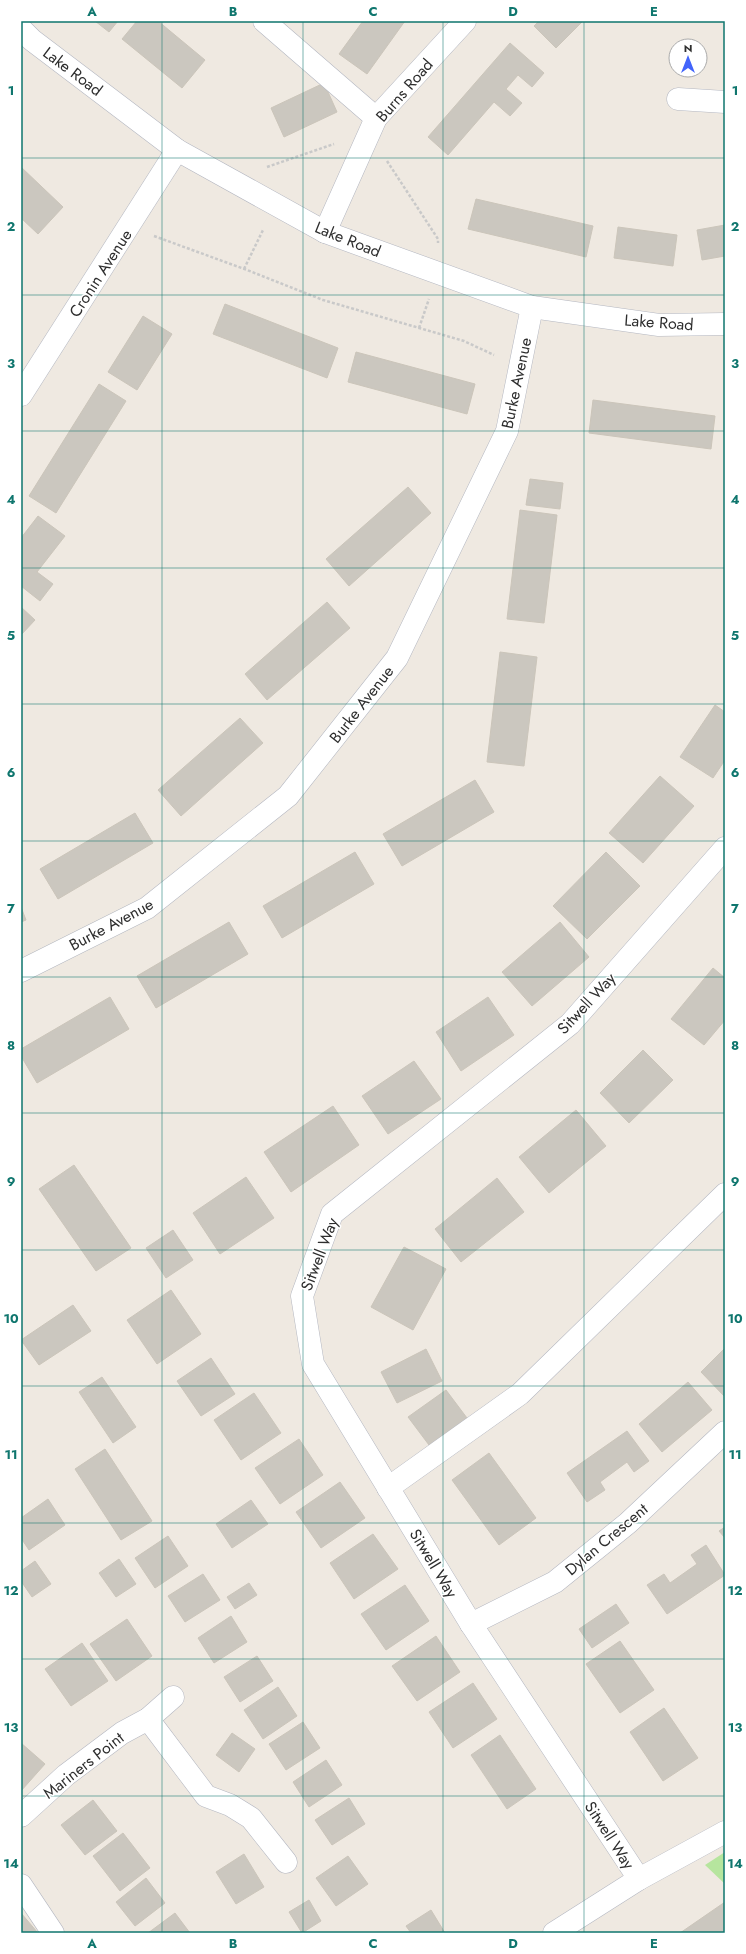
<svg xmlns="http://www.w3.org/2000/svg" width="746" height="1954" viewBox="0 0 746 1954" font-family="Jost,sans-serif">
<style>
.green{fill:#b6e59e}
.building{fill:#cbc7bf;stroke:#cbc5ba}
.lines{fill:none;stroke-linecap:round;stroke-linejoin:round}
.minor-casing{stroke:#b4b7c1;stroke-width:23}
.path{stroke:#c9c9c9;stroke-width:2.5;stroke-dasharray:3 2;stroke-linecap:butt}
.minor{stroke:#fff;stroke-width:22}
.grid{fill:none;stroke:#0f766e;stroke-width:1;stroke-opacity:0.55}
.labels{text-anchor:middle;stroke-width:3;stroke-linejoin:round;paint-order:stroke}
.street-label{font-size:16px;fill:#2e2e2e;stroke:#fff}
.neatline{fill:none;stroke:#0f766e;stroke-width:1.5}
.grid-label{font-size:13px;text-anchor:middle;font-weight:bold;fill:#0f766e}
</style>
<rect width="100%" height="100%" fill="#efe9e1"/>
<!-- green -->
<path class="green" d="M725,1852V1884L705,1865Z"/>
<!-- building -->
<g class="building">
<path d="M95,21H118L109,32Z"/>
<path d="M137,21H158L205,60L182,88L122,39Z"/>
<path d="M363,21H405L367,74L339,54Z"/>
<path d="M539,21H583L556,48L534,26Z"/>
<path d="M510,43L544,73L532,87L518,75L506,89L522,103L510,116L494,102L448,155L428,137Z"/>
<path d="M324,83L337,112L284,137L271,108Z"/>
<path d="M21,167L63,207L38,234L21,218Z"/>
<path d="M476,199L593,226L586,257L468,229Z"/>
<path d="M725,225V256L702,260L697,230Z"/>
<path d="M618,227L677,235L673,266L614,258Z"/>
<path d="M225,304L338,348L327,378L213,334Z"/>
<path d="M143,316L172,334L137,390L108,372Z"/>
<path d="M356,352L475,384L467,414L348,382Z"/>
<path d="M99,384L126,401L56,513L29,496Z"/>
<path d="M593,400L715,416L711,449L589,433Z"/>
<path d="M530,479L563,483L560,509L526,505Z"/>
<path d="M408,487L431,513L349,586L326,559Z"/>
<path d="M520,510L557,515L544,623L507,619Z"/>
<path d="M38,516L65,536L37,572L53,584L40,601L21,586V538Z"/>
<path d="M327,602L350,628L267,700L245,674Z"/>
<path d="M21,607L35,620L21,635Z"/>
<path d="M500,652L537,657L524,766L487,762Z"/>
<path d="M715,705L725,712V760L713,778L680,757Z"/>
<path d="M240,718L263,743L181,816L158,790Z"/>
<path d="M660,776L694,806L643,863L609,833Z"/>
<path d="M475,780L494,812L402,866L383,834Z"/>
<path d="M135,813L153,843L58,899L40,869Z"/>
<path d="M355,852L374,884L282,938L263,906Z"/>
<path d="M606,852L640,886L587,939L553,906Z"/>
<path d="M21,907L26,920L21,922Z"/>
<path d="M229,922L248,954L156,1008L137,976Z"/>
<path d="M560,922L589,957L532,1006L502,972Z"/>
<path d="M713,968L725,978V1020L704,1045L671,1019Z"/>
<path d="M110,997L129,1029L37,1083L21,1056V1049Z"/>
<path d="M488,997L514,1035L461,1071L436,1032Z"/>
<path d="M643,1050L673,1080L629,1123L600,1093Z"/>
<path d="M414,1061L441,1099L388,1134L362,1096Z"/>
<path d="M333,1106L359,1145L291,1192L264,1152Z"/>
<path d="M576,1110L606,1146L549,1193L519,1157Z"/>
<path d="M74,1165L131,1248L96,1271L39,1189Z"/>
<path d="M246,1177L274,1218L220,1254L193,1213Z"/>
<path d="M497,1178L524,1212L461,1262L435,1229Z"/>
<path d="M173,1230L193,1260L166,1278L146,1248Z"/>
<path d="M404,1247L446,1269L413,1330L371,1307Z"/>
<path d="M171,1290L201,1334L157,1364L127,1320Z"/>
<path d="M73,1305L91,1331L39,1365L21,1340Z"/>
<path d="M725,1348V1397L701,1372Z"/>
<path d="M426,1349L442,1381L397,1403L381,1372Z"/>
<path d="M211,1358L235,1394L201,1416L177,1381Z"/>
<path d="M102,1377L136,1427L113,1443L79,1392Z"/>
<path d="M688,1382L712,1410L662,1452L639,1424Z"/>
<path d="M446,1390L467,1418L429,1445L408,1417Z"/>
<path d="M254,1393L281,1433L241,1460L214,1420Z"/>
<path d="M627,1431L649,1461L634,1472L627,1462L600,1482L605,1490L587,1502L567,1473Z"/>
<path d="M299,1439L323,1475L280,1504L255,1468Z"/>
<path d="M105,1449L152,1521L121,1540L75,1469Z"/>
<path d="M489,1453L536,1518L499,1545L452,1480Z"/>
<path d="M340,1482L365,1518L321,1548L296,1512Z"/>
<path d="M48,1499L65,1525L29,1550L21,1538V1518Z"/>
<path d="M251,1500L268,1524L232,1548L216,1524Z"/>
<path d="M725,1527V1538L719,1531Z"/>
<path d="M373,1534L398,1569L354,1599L330,1563Z"/>
<path d="M168,1536L188,1566L155,1588L135,1558Z"/>
<path d="M706,1545L725,1575L667,1614L647,1585L664,1574L670,1583L697,1564L691,1555Z"/>
<path d="M119,1559L136,1584L116,1597L99,1573Z"/>
<path d="M35,1561L51,1584L32,1597L21,1581V1571Z"/>
<path d="M203,1574L220,1600L185,1622L168,1596Z"/>
<path d="M249,1583L257,1595L235,1609L227,1597Z"/>
<path d="M405,1585L429,1621L386,1650L361,1614Z"/>
<path d="M616,1604L629,1623L592,1648L579,1629Z"/>
<path d="M231,1616L247,1642L214,1663L198,1638Z"/>
<path d="M127,1619L152,1656L116,1681L90,1644Z"/>
<path d="M436,1636L460,1672L417,1701L392,1666Z"/>
<path d="M620,1641L654,1690L620,1713L586,1664Z"/>
<path d="M82,1643L108,1681L71,1706L45,1669Z"/>
<path d="M257,1656L273,1681L240,1702L224,1677Z"/>
<path d="M473,1683L497,1719L453,1748L429,1712Z"/>
<path d="M278,1687L297,1716L263,1739L244,1710Z"/>
<path d="M664,1708L698,1758L663,1781L630,1732Z"/>
<path d="M303,1722L320,1748L286,1770L269,1744Z"/>
<path d="M232,1733L255,1749L239,1772L216,1755Z"/>
<path d="M500,1735L536,1789L507,1809L471,1755Z"/>
<path d="M21,1743L45,1764L21,1791Z"/>
<path d="M326,1760L342,1785L309,1807L293,1782Z"/>
<path d="M349,1798L365,1824L332,1845L315,1820Z"/>
<path d="M93,1800L117,1831L85,1855L61,1825Z"/>
<path d="M123,1833L150,1868L120,1891L93,1856Z"/>
<path d="M244,1854L264,1887L236,1904L216,1872Z"/>
<path d="M348,1856L368,1884L336,1906L316,1878Z"/>
<path d="M146,1878L165,1903L135,1926L116,1902Z"/>
<path d="M309,1900L321,1921L302,1933L289,1912Z"/>
<path d="M725,1902V1933H680Z"/>
<path d="M431,1910L445,1933H411L406,1926Z"/>
<path d="M21,1913L38,1933H21Z"/>
<path d="M175,1913L190,1933H148Z"/>
</g>
<g class="lines">
<defs>
<g id="minor">
<path d="M264,21L376,118"/>
<path d="M21,29L32,40L177,150L325,232L532,307L659,325L725,324"/>
<path d="M678,99L725,102"/>
<path d="M325,232L376,118L465,21"/>
<path d="M21,395L177,150"/>
<path d="M21,971L147,908L288,796L397,658L507,431L532,307"/>
<path d="M388,1488L520,1394L725,1194"/>
<path d="M471,1624L555,1582L628,1523L725,1432"/>
<path d="M148,1719L206,1796L230,1805L251,1818L286,1862"/>
<path d="M21,1816L66,1775L122,1733L148,1719L173,1697"/>
<path d="M639,1879L471,1624L313,1364L302,1296L332,1214L570,1024L725,848"/>
<path d="M21,1885L53,1933"/>
<path d="M554,1933L639,1879L725,1832"/>
</g>
</defs>
<!-- minor casing -->
<use href="#minor" class="minor-casing"/>
<!-- path -->
<g class="path">
<path d="M387,161L438,239V243"/>
<path d="M267,167L334,144"/>
<path d="M154,236L247,270L323,300L464,341L494,355"/>
<path d="M244,269L263,230"/>
<path d="M419,328L429,299"/>
</g>
<!-- minor -->
<use href="#minor" class="minor"/>
</g>
<!-- grid -->
<path class="grid" d="M162,21V1933M303,21V1933M443,21V1933M584,21V1933M21,158H725M21,295H725M21,431H725M21,568H725M21,704H725M21,841H725M21,977H725M21,1113H725M21,1250H725M21,1386H725M21,1523H725M21,1659H725M21,1796H725"/>
<g class="labels">
<!-- street labels -->
<g class="street-label">
<text transform="translate(73 71) rotate(37)" y="6">Lake Road</text>
<text transform="translate(404 90) rotate(-49)" y="6">Burns Road</text>
<text transform="translate(348 239) rotate(22)" y="6">Lake Road</text>
<text transform="translate(100 273) rotate(-57)" y="6">Cronin Avenue</text>
<text transform="translate(659 322) rotate(4)" y="6">Lake Road</text>
<text transform="translate(516 383) rotate(-78)" y="6">Burke Avenue</text>
<text transform="translate(361 704) rotate(-52)" y="6">Burke Avenue</text>
<text transform="translate(111 924) rotate(-28)" y="6">Burke Avenue</text>
<text transform="translate(586 1003) rotate(-47)" y="6">Sitwell Way</text>
<text transform="translate(319 1254) rotate(-69)" y="6">Sitwell Way</text>
<text transform="translate(606 1539) rotate(-40)" y="6">Dylan Crescent</text>
<text transform="translate(434 1563) rotate(59)" y="6">Sitwell Way</text>
<text transform="translate(83 1765) rotate(-38)" y="6">Mariners Point</text>
<text transform="translate(610 1835) rotate(57)" y="6">Sitwell Way</text>
</g>
</g>
<!-- border -->
<rect width="746" height="1954" fill="none" stroke="#ffffff" stroke-width="44"/>
<!-- north arrow -->
<g transform="translate(688 58)"><circle r="19" fill="#ffffff" stroke="#ababab"/>
<path d="M0-3L7 15L0 10L-7 15Z" fill="#4264fb"/>
<text y="-6" font-size="11" font-weight="bold" text-anchor="middle" fill="#2e2e2e">N</text>
</g>
<rect x="22" y="22" width="702" height="1910" class="neatline"/>
<g class="grid-label">
<text x="92" y="16">A</text>
<text x="233" y="16">B</text>
<text x="373" y="16">C</text>
<text x="513" y="16">D</text>
<text x="654" y="16">E</text>
<text x="11" y="95">1</text>
<text x="735" y="95">1</text>
<text x="11" y="231">2</text>
<text x="735" y="231">2</text>
<text x="11" y="368">3</text>
<text x="735" y="368">3</text>
<text x="11" y="504">4</text>
<text x="735" y="504">4</text>
<text x="11" y="640">5</text>
<text x="735" y="640">5</text>
<text x="11" y="777">6</text>
<text x="735" y="777">6</text>
<text x="11" y="913">7</text>
<text x="735" y="913">7</text>
<text x="11" y="1050">8</text>
<text x="735" y="1050">8</text>
<text x="11" y="1186">9</text>
<text x="735" y="1186">9</text>
<text x="11" y="1323">10</text>
<text x="735" y="1323">10</text>
<text x="11" y="1459">11</text>
<text x="735" y="1459">11</text>
<text x="11" y="1595">12</text>
<text x="735" y="1595">12</text>
<text x="11" y="1732">13</text>
<text x="735" y="1732">13</text>
<text x="11" y="1868">14</text>
<text x="735" y="1868">14</text>
<text x="92" y="1948">A</text>
<text x="233" y="1948">B</text>
<text x="373" y="1948">C</text>
<text x="513" y="1948">D</text>
<text x="654" y="1948">E</text>
</g>
</svg>
